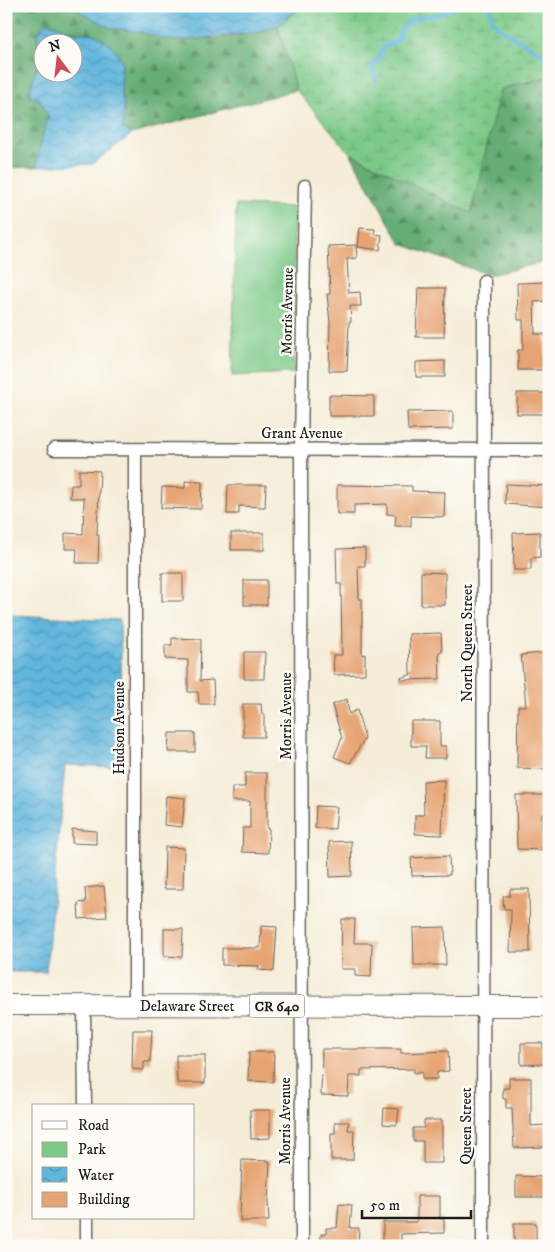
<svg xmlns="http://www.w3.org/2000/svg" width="555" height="1252" viewBox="0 0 555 1252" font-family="'IM FELL DW Pica',serif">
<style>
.forest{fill:url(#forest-firs);stroke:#406448}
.wetland{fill:url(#wetland-marsh);stroke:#4c7252}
.park{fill:#7cc988;stroke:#4c7252}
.water{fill:url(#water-waves);stroke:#3e697c;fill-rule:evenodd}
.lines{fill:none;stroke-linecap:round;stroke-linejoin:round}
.stream{stroke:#60b6dd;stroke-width:4.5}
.building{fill:#e7a473}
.minor-casing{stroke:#68655e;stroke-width:15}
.primary-casing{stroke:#68655e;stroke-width:22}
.minor{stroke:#fff;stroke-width:12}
.primary{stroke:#fff;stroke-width:20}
.labels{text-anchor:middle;stroke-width:5;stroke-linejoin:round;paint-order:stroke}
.shield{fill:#fdfcf7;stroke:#605f5e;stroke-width:1}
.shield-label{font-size:14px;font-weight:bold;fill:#1c1c1c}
.street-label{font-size:15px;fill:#1c1c1c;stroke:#fdfcf7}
</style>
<defs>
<pattern id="forest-firs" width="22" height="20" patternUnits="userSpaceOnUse" patternTransform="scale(1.25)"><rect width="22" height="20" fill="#65ad74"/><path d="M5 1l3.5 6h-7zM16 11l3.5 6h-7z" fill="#528c5e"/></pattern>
<pattern id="wetland-marsh" width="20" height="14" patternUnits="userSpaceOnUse" patternTransform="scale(1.25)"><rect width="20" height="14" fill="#7cc988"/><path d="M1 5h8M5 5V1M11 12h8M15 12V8" fill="none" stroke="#6bac75"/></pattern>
<pattern id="water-waves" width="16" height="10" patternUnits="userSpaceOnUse" patternTransform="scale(1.25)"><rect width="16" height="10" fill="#60b6dd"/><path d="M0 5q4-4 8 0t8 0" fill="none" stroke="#4e93b2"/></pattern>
</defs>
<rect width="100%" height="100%" fill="#fdfcf7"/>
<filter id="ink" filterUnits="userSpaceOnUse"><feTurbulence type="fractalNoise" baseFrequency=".02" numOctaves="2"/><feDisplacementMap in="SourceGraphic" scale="10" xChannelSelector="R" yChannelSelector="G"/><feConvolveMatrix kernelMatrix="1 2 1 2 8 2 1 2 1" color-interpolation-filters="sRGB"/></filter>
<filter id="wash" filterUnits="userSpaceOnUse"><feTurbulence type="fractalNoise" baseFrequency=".0096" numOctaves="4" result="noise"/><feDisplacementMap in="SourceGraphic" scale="20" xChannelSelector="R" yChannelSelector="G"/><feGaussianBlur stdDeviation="1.12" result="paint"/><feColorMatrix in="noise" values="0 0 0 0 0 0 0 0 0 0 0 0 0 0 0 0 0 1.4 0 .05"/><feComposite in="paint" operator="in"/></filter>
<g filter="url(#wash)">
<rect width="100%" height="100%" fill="#f5edd8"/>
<!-- forest -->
<g class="forest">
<path d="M6,6H71L110,28L215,39L257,33L278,25L296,90L132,134L123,128L124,105L121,94L122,62L115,50L110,44L94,34L72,31L47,22L37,33L40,55L29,94L40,100L49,117L43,133L36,167L6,168Z"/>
<path d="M549,76V261L489,275L401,244L350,153L471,213L500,89Z"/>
</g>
<!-- wetland -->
<path class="wetland" d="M302,6H549V76L500,89L471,213L350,153L296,90L278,25Z"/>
<!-- park -->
<path class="park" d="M236,205L294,207V373L232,376Z"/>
<!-- water -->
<g class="water">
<path d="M71,6H302L278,25L257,33L174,41L134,31L110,28Z"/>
<path d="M47,22L72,31L94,34L110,44L115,50L122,62L121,94L124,105L123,128L132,134L92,164L36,167L43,133L49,117L40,100L29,94L40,55L37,33ZM42,42H72V72H42Z"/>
<path d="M6,568L11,615L120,620L124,767L65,765L46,972H6Z"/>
</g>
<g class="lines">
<!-- stream -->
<g class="stream">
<path d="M489,6L493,21L499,28L549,58"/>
<path d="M376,80L372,66L377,61L384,47L397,40C400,36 400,30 404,26C415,11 441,21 454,6"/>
</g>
</g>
<g id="blocks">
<!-- building -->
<g class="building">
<path d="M360,228L375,229L374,234L382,235L380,250L358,247Z"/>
<path d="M356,245L357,258L347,259L349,293L360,292L361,306H350L351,322H349L347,371H329L330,323L327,294H330L328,246Z"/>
<path d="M549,282V301L534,302L535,334H545L546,370H518V350H523V320H518L517,283Z"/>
<path d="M418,288H445L444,337H416Z"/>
<path d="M445,361V377H416V362Z"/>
<rect x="517" y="393" width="32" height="21"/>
<path d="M329,395L374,396V416H329Z"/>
<path d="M453,411V429L408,430L407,412Z"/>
<path d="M79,470L100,471L97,535H99L98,563H76L77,549H65V533L83,534L84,498H70L71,485H79Z"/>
<path d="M185,481L202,482L201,509L161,508L162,487L185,488Z"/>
<path d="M506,484L549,486V507L505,504Z"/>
<path d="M228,485H266L265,507L239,506V514H227Z"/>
<path d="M337,485L412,486V491L445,492L444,517L411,516V526H395L396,515L387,514V504L354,505V514H337Z"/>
<path d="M540,532V557L531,558V570H514L513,533Z"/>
<rect x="231" y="533" width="33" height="17"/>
<path d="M365,548V566H358L359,599H362V655L365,654V674L334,675L333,655H342L341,584H337L336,549Z"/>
<path d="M421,572L445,573V605H421Z"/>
<rect x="162" y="573" width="21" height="28"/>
<rect x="244" y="580" width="23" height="25"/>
<path d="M441,633L442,652H439L440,679L400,680V678L413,674H410L409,634Z"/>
<path d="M172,638L201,639L200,681L213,680L214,704H199L198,692H188V660L165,659V645H172Z"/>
<path d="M244,652H265L264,679H244Z"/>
<path d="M542,653L546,693L545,769L517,768L518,706H526L521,655Z"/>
<path d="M347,699L349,714L357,710L365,738L350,763L334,757L342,738L332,705Z"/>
<path d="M243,704H261L262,714H264V737H243Z"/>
<path d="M411,721H440V746H446V758H425L426,746H411Z"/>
<path d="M169,733H195V752H168Z"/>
<path d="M245,773H267V829H269L268,853L242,852L243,828H250V801H232V787H245Z"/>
<path d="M444,780L442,835L415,834V815H424L423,781Z"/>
<path d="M516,795H546L545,814H542V850L517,849Z"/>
<path d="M166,796L185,798L182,827L164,825Z"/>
<path d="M316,806L337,807L335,829L315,828Z"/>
<path d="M72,829L96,831V844L72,843Z"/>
<path d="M351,841L352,876L330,877L329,842Z"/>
<path d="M165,847L184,848L183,889H164Z"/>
<path d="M449,856L450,875L412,876L411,858Z"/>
<path d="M104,886L107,917L79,919L78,903L86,902L85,888Z"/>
<path d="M510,889H529L530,952H510L511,909H504L503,896H510Z"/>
<path d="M342,919H355L354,943H372L371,977L355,976V969H341Z"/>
<path d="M261,926L277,927L274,971L258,970L259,966L222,965V948H260Z"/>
<path d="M445,927L446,965H414L413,928Z"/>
<path d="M164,929H183L182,957L164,956Z"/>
<path d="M133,1030H152L150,1062H144V1070L132,1069Z"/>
<path d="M521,1043H543V1049H549V1061H545V1064L521,1065Z"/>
<path d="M322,1049H401V1053L448,1051L449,1071L437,1072V1079H422V1072L414,1073V1069L361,1070V1076H349L348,1096L321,1095Z"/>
<path d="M249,1052H274L273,1082L248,1081Z"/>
<path d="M176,1055H205V1083H177Z"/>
<path d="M509,1078H531V1126L545,1125L546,1147L514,1148L512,1108H506V1099H503V1088H509Z"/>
<path d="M384,1108L399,1109L397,1125L383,1124Z"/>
<path d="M250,1110H270V1138L251,1139Z"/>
<path d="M424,1120H442V1163H423V1141H413V1128H424Z"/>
<path d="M335,1122H349L348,1130H354L353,1160H331V1133H335Z"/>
<path d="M242,1160L270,1161L268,1200L269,1221H240Z"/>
<path d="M516,1176L549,1177V1197H516Z"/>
<path d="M417,1196H440V1219H444V1233L401,1234V1245H383V1222H417Z"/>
<path d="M339,1204L352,1205L350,1228H359L358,1246H321V1234H326V1228H337Z"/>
<rect x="514" y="1223" width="22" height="23"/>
</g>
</g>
</g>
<g filter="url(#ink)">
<use href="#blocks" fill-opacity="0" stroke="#68655e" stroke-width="1"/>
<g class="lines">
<defs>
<g id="minor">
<path d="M54,449L549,450"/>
<path d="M135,450V1005"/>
<path d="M84,1006L85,1106"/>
<path d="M87,1218V1246"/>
<path d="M302,1246L301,449L305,186"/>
<path d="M483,1246L484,281"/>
</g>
<path id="primary" d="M6,1005L549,1006"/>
</defs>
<!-- minor casing -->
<use href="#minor" class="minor-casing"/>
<!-- primary casing -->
<use href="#primary" class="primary-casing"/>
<!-- minor -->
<use href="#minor" class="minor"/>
<!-- primary -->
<use href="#primary" class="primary"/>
</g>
</g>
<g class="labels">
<!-- shield labels -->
<rect class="shield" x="249.5" y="994.5" width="55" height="23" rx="4"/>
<g class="shield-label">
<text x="277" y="1011">CR 640</text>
</g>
<!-- street labels -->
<g class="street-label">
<text transform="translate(287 311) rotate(-89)" y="5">Morris Avenue</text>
<text x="302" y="438">Grant Avenue</text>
<text transform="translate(467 643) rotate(-90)" y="5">North Queen Street</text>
<text transform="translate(286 716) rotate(-90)" y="5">Morris Avenue</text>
<text transform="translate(119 728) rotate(-90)" y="5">Hudson Avenue</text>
<text x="187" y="1011">Delaware Street</text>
<text transform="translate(285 1121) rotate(-90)" y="5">Morris Avenue</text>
<text transform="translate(466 1126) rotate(-90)" y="5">Queen Street</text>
</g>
</g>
<!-- margin -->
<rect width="555" height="1252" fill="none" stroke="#fdfcf7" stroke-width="25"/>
<!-- legend -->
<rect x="32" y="1104" width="162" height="115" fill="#fdfcf7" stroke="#a3a29f"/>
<rect x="42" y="1121" width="25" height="8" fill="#ffffff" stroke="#a3a29f"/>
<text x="78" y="1130" font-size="15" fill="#1c1c1c">Road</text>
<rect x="42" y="1142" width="25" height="15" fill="#7cc988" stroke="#a3a29f"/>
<text x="78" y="1154" font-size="15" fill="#1c1c1c">Park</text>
<rect x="42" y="1167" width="25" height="15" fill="url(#water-waves)" stroke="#a3a29f"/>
<text x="78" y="1180" font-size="15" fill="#1c1c1c">Water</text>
<rect x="42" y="1192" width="25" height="15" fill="#e7a473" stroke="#a3a29f"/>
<text x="78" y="1204" font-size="15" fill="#1c1c1c">Building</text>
<!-- north arrow -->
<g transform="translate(58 58) rotate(345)"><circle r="24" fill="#fdfcf7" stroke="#a3a29f"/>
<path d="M0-4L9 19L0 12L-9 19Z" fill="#d1495b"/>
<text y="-8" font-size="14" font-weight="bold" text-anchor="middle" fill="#1c1c1c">N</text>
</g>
<!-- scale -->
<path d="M362 1210v8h109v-8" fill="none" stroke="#1c1c1c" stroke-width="2.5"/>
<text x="370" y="1210" font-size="15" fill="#1c1c1c" stroke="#fdfcf7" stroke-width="4" paint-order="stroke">50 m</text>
</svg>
